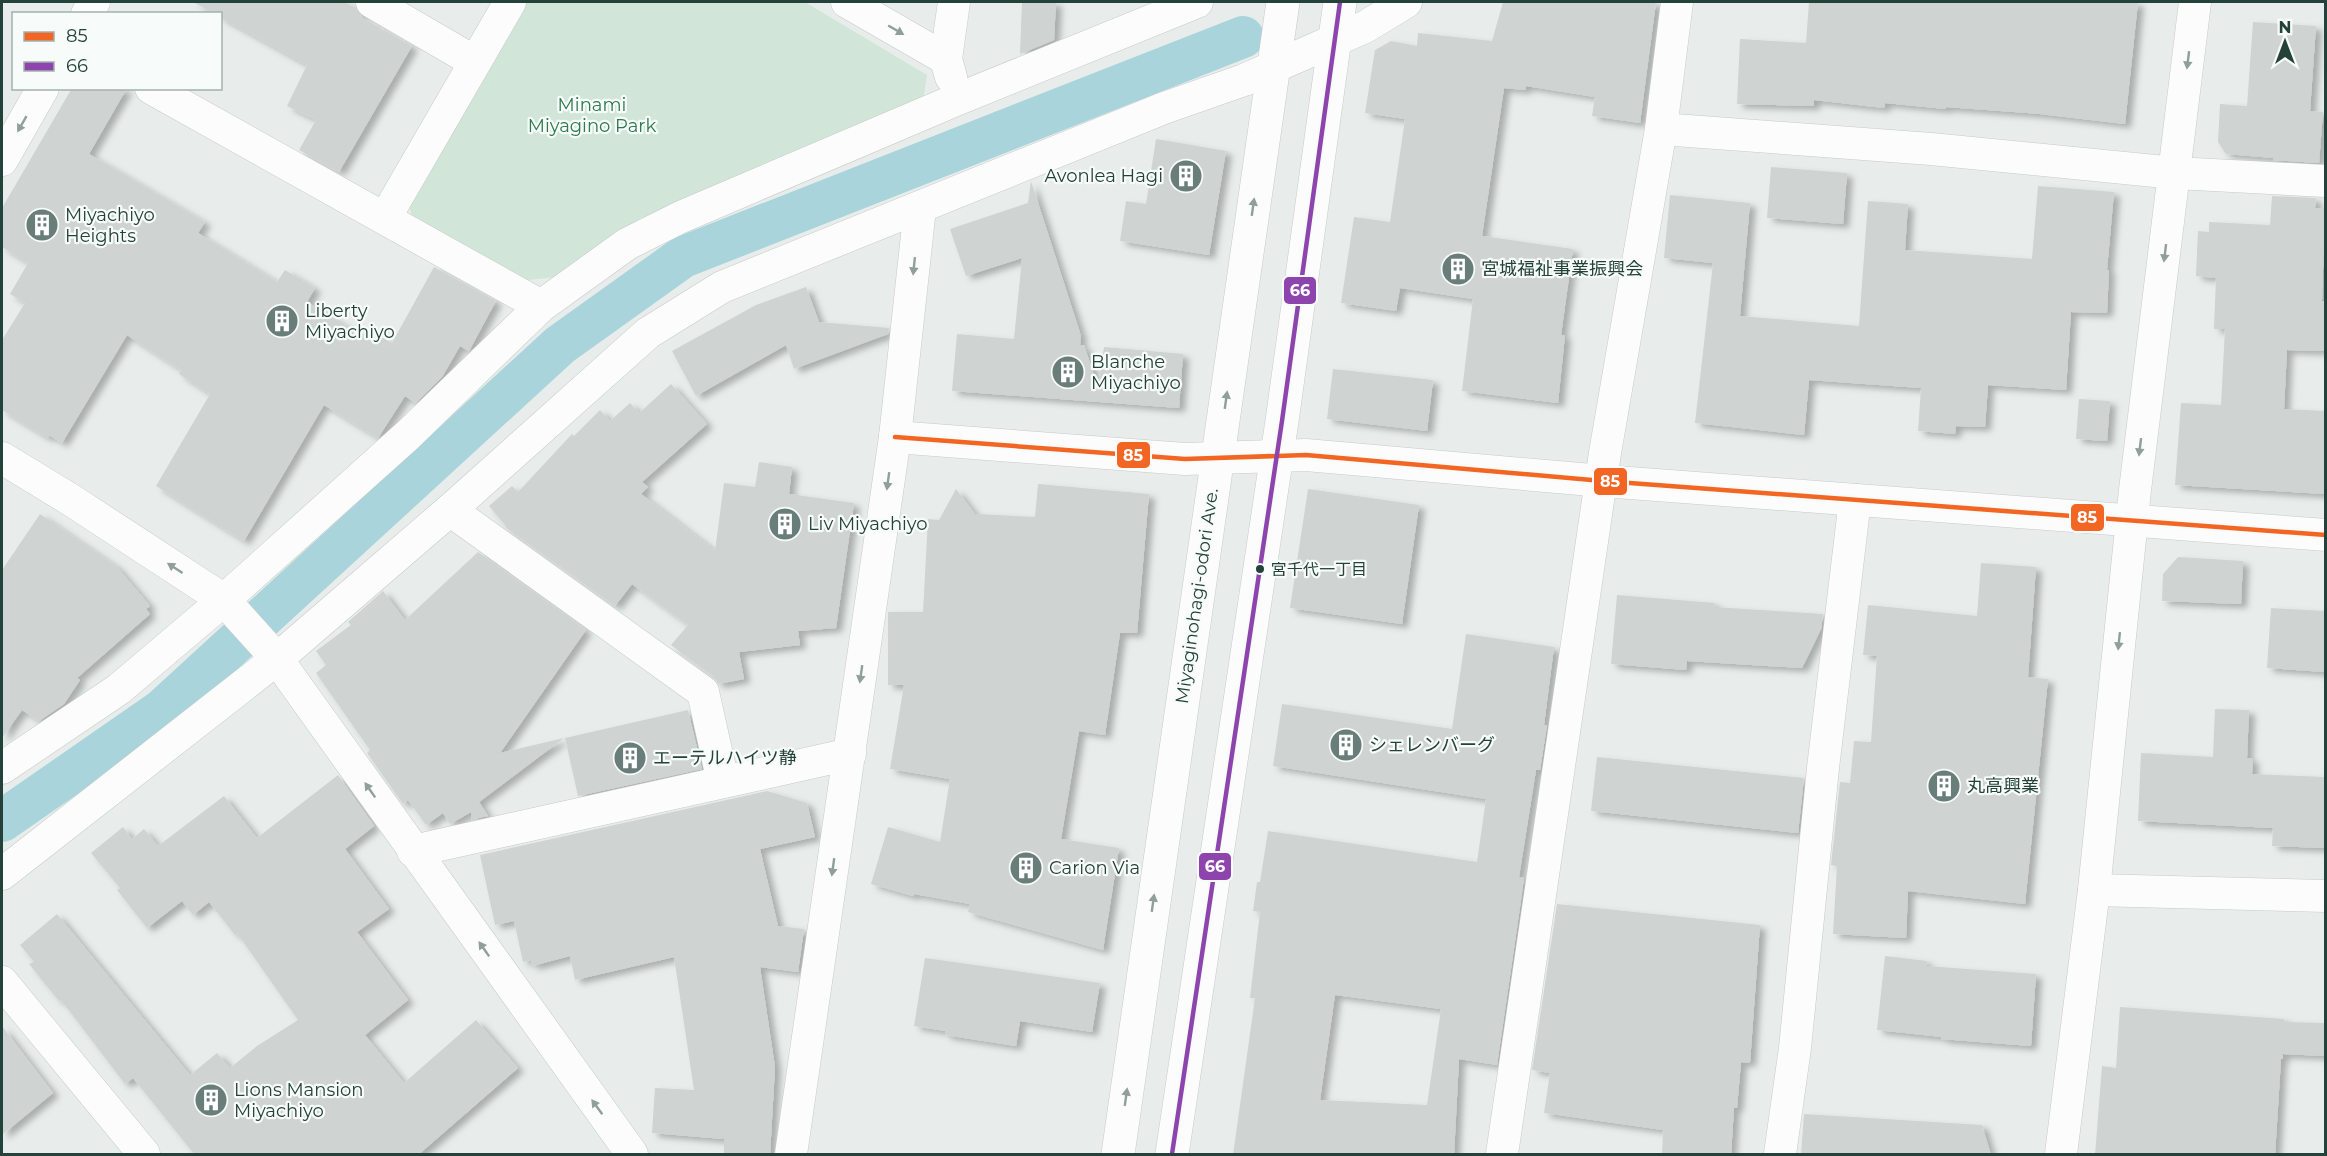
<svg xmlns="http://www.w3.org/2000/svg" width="2327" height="1156" viewBox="0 0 2327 1156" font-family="Montserrat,'Noto Sans JP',sans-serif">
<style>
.green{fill:#d1e6d8}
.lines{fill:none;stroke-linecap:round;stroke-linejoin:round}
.canal{stroke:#a9d4db;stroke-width:42}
.building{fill:#cfd4d2;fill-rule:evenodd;filter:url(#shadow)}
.minor-casing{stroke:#c5cac8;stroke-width:33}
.tertiary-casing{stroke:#c5cac8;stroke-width:34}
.minor{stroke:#fcfcfc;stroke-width:32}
.tertiary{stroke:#fcfcfc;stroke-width:33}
.bus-1-casing{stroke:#f7fbf9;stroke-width:9}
.bus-2-casing{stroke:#f7fbf9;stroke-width:9}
.bus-1{stroke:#f26522;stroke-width:4.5}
.bus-2{stroke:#8e44ad;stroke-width:4.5}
.oneway{fill:#909f9b}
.bus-dot{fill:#24423a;stroke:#f7fbf9;stroke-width:2}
.labels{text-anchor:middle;stroke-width:4.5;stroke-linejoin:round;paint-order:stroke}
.bus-label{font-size:16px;fill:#24423a;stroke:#f7fbf9;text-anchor:start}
.park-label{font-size:18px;fill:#2d7a4b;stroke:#f7fbf9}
.poi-label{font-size:18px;fill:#24423a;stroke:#f7fbf9;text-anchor:start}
.street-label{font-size:18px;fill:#24423a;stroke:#f7fbf9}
.line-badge{stroke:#f7fbf9;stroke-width:2}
.badge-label{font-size:16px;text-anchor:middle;font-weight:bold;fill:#fff}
</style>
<defs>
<filter id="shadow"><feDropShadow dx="6" dy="4" stdDeviation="3" flood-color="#0004"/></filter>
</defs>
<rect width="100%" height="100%" fill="#e8edeb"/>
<!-- green -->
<path class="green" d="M526,2H805L927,75L923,101L639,219L556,277L519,281L415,225L407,200Z"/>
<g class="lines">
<!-- canal -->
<path class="canal" d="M2,821L162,710L560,345L683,257L1243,37"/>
</g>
<!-- building -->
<g class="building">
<path d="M193,2H344L356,8L363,18L412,46L339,172L299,150L316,120L287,106L307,65L220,17V14H215Z"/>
<path d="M1022,2H1056L1054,40L1020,54Z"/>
<path d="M1503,2H1656L1640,123L1592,116L1595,97L1526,86L1525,90L1504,88L1482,236L1573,249L1561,335H1565L1558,403L1462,391L1473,299L1400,288L1396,311L1341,303L1354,217L1390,222L1405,119L1365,113L1375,50L1391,41L1417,46L1418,33L1492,41Z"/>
<path d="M1809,2H2138L2125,124L2040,114L1946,107V109L1885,103L1884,108L1814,100V106L1737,104L1740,39L1806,43Z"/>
<path d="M2253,22L2316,26L2310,111L2323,112L2319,163L2273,160L2274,158L2226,154L2218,142L2220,104L2247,106Z"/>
<path d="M72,88H127L89,154L205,222L198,233L277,282L285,270L315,288L307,302L377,345L381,337L392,343L434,267L496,301L469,351L460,346L442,377L416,403L405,396L378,438L324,405L244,541L156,486L210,394L179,374L181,370L127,335L62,443L49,435L48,438L2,410V340L25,303L10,294L28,263L2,247V208Z"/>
<path d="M1156,139L1226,151L1209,255L1120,241L1126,201L1146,204Z"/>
<path d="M1771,167L1847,173L1843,224L1767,218Z"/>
<path d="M1031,181L1081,336L1080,345H1084L1098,387L1104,347L1183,354L1179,408L952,391L957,334L1014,339L1022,258L966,276L950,229L1028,203Z"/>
<path d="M2038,186L2114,192L2107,270H2109L2107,313L2071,312L2066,390L1988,385L1985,427L1956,426L1955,434L1918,431L1921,388L1809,380L1804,435L1695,423L1713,263L1664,258L1670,195L1750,203L1740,316L1859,326L1868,201L1908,204L1905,250L2032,259Z"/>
<path d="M2272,196L2316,198L2315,208H2325L2322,301H2325V351L2287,350L2284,409L2325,411V494L2175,485L2181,403L2221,405L2225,329H2214L2216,278L2196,276L2198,231L2209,232V222L2270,225Z"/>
<path d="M806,287L819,322L889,328L888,334L794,369L786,345L696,396L672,351L756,305Z"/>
<path d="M1333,369L1433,380L1427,431L1327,419Z"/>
<path d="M671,384L707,424L642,482L648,487L641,494L715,551L724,483L755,487L759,462L792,467L789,494L854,503L836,628L798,631L800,645L739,652L744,679L718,684L714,677L671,645L688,625L632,584L615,606L505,527L506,526L489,506L512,486L518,492L572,434L574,436L600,410L610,421L630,403L639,413Z"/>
<path d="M2079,399L2110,401L2107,441L2076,439Z"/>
<path d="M1038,484L1149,494L1137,633H1120L1105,735L1079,731L1061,839L1119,848L1103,950L968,912L970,904L914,894L913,896L871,884L888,827L940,842L950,779L890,769L904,685H888V612H923L928,519L939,520L956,489L975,514L1035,517Z"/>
<path d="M1308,489L1419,505L1402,624L1290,608Z"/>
<path d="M40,514L117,567L150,606L146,609L150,614L77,678L80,680L64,704L39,721L22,710L2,738V570Z"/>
<path d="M478,552L586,630L500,753L564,738L479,802L488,816L472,819L471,812L450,824L443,813L426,825L408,800L403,804L367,753L370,750L316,673L326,665L316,651L351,625L348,622L383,591L405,620Z"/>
<path d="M2178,557L2243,561L2241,604L2162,601L2163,574Z"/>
<path d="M1981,563L2036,567L2028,677L2048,679L2025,904L1908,891L1906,938L1833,934L1837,866L1831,865L1840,782L1850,783L1854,741L1871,742L1877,656L1863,655L1868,605L1977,616Z"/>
<path d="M1617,595L1715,603L1714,607L1823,614L1821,629L1802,668L1687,661L1686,670L1611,664Z"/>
<path d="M2271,608L2325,611V672L2267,668Z"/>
<path d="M1466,634L1554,647L1544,725H1547L1540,770H1536L1519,877L1524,878L1521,900L1497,1065L1459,1059L1454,1155H1233L1255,998H1250L1260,912L1253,911L1257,882H1260L1268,831L1477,862L1486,799L1273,766L1282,704L1452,729ZM1335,995L1441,1009L1427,1105L1320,1100Z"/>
<path d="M2215,709L2249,710L2247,758L2253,759L2252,774L2325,777V848L2272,846L2273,828L2138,821L2141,753L2213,757Z"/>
<path d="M688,710L702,769L578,796L565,738Z"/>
<path d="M1597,757L1804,778L1798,833L1591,811Z"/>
<path d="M338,775L374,826L345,849L389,909L357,932L408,1000L365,1035L404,1083L476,1020L518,1068L418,1155H195L133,1078L125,1084L61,1000L59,1001L29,964L34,962L20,945L57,914L190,1075L217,1053L230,1068L257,1046L298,1020L237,933L235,935L209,902L193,915L182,901L147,928L117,890L120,888L91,853L123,827L132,839L144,829L158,846L224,796L257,838Z"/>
<path d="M767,791L807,803L815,837L760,849L778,926L804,929L798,972L760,967L775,1067L770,1155H724V1139L652,1133L655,1088L694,1090L674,957L575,980L570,956L532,966L531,960L523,962L514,921L495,925L480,855Z"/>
<path d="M1557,904L1760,925L1750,1063L1741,1062L1737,1108H1734L1731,1155H1662L1663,1130L1544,1113L1550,1073L1532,1070Z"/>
<path d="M1885,956L1927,961L1926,966L2036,974L2031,1046L1941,1039L1942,1037L1877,1030Z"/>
<path d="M925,958L1100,983L1092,1032L1020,1021L1016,1046L945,1035V1031L914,1026Z"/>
<path d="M2120,1007L2284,1019V1022L2325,1023V1056L2283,1054V1059H2281L2275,1155H2095L2102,1066L2116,1068Z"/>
<path d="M2,1026L53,1093L2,1135Z"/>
<path d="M1804,1114L1982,1125L1991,1155H1801Z"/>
</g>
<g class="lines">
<defs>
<g id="minor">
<path d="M372,2L475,62"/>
<path d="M847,2L946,59"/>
<path d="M87,14L94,2"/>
<path d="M951,77L946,59L954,2"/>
<path d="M151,88L541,306"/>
<path d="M1661,129L1931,149L2175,173L2326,181"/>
<path d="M2,160L43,88"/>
<path d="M385,218L510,2"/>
<path d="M895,437L1185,459L1306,455L1603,481L2326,535"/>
<path d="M2,458L71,500L224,600L277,659L632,1154"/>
<path d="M450,510L703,692L723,782"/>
<path d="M2,768L119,689L224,600L408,435L541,306L627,244L681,217L742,191L958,99L1197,2"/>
<path d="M413,851L850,754"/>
<path d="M2,874L277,659L450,510L648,333L722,287L1164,108L1244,80L1365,27L1406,2"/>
<path d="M2094,890L2326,896"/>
<path d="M2,982L144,1154"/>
<path d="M791,1154L895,437L920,208"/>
<path d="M1502,1154L1605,453L1661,129L1677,2"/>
<path d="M1780,1154L1795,1048L1823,768L1855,500"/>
<path d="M2061,1154L2094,890L2135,490L2195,2"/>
</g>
<g id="tertiary">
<path d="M1118,1154L1283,2"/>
<path d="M1172,1154L1282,421L1340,2"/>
</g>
</defs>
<!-- minor casing -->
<use href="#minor" class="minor-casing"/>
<!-- tertiary casing -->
<use href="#tertiary" class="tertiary-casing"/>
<!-- minor -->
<use href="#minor" class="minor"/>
<!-- tertiary -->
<use href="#tertiary" class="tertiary"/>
<defs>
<path id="bus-1" d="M895,437L1185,459L1306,455L1603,481L2326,535"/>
<path id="bus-2" d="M1172,1154L1282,421L1340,2"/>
</defs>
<!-- bus-1 casing -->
<use href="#bus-1" class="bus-1-casing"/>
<!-- bus-2 casing -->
<use href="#bus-2" class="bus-2-casing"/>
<!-- bus-1 -->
<use href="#bus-1" class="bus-1"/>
<!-- bus-2 -->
<use href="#bus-2" class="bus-2"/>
</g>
<!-- one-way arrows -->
<defs><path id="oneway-solid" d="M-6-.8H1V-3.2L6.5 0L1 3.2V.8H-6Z" transform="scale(1.5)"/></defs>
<g class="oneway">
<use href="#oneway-solid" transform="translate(896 30) rotate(30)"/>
<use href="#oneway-solid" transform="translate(2188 60) rotate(97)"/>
<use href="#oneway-solid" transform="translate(22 124) rotate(120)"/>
<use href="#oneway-solid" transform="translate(1253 207) rotate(-82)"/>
<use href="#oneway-solid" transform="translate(2165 253) rotate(97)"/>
<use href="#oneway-solid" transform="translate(914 266) rotate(96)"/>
<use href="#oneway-solid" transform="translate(1226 400) rotate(-82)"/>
<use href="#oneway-solid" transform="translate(2140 447) rotate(97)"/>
<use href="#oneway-solid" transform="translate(888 481) rotate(98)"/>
<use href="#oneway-solid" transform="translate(175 568) rotate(-147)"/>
<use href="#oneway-solid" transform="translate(2119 641) rotate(96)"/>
<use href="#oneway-solid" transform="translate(861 674) rotate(98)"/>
<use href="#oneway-solid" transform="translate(370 790) rotate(-125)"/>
<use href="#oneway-solid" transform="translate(833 867) rotate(98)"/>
<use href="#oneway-solid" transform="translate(1153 903) rotate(-82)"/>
<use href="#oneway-solid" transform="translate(484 949) rotate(-125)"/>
<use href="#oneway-solid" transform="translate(1126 1097) rotate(-82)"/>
<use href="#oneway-solid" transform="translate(597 1107) rotate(-126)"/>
</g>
<!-- icons -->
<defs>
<symbol id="building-disc" viewBox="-11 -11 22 22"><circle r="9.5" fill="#697e78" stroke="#f7fbf9"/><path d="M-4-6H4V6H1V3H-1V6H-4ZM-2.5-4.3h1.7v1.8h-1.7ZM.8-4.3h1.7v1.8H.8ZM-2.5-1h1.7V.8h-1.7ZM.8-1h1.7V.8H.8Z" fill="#fff"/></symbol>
</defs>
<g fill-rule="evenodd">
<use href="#building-disc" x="1167" y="157" width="38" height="38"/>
<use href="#building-disc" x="23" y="206" width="38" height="38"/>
<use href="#building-disc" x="1439" y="250" width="38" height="38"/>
<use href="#building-disc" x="263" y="302" width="38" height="38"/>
<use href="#building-disc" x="1049" y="353" width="38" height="38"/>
<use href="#building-disc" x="766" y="505" width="38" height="38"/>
<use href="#building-disc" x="1327" y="726" width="38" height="38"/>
<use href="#building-disc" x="611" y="739" width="38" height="38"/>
<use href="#building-disc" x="1925" y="767" width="38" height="38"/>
<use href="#building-disc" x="1007" y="849" width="38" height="38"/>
<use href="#building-disc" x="192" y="1081" width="38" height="38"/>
</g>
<!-- markers -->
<circle class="bus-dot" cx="1260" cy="569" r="5"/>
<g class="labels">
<!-- bus labels -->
<g class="bus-label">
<text x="1271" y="575">宮千代一丁目</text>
</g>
<!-- park labels -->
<g class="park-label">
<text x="592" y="111">Minami<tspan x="592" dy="21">Miyagino Park</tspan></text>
</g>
<!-- poi labels -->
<g class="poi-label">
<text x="1163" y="182" text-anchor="end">Avonlea Hagi</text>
<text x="65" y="221">Miyachiyo<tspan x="65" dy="21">Heights</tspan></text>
<text x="1481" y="275">宮城福祉事業振興会</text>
<text x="305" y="317">Liberty<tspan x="305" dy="21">Miyachiyo</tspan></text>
<text x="1091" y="368">Blanche<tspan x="1091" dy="21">Miyachiyo</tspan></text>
<text x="808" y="530">Liv Miyachiyo</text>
<text x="1369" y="751">シェレンバーグ</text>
<text x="653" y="764">エーテルハイツ静</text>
<text x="1967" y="792">丸高興業</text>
<text x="1049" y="874">Carion Via</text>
<text x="234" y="1096">Lions Mansion<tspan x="234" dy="21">Miyachiyo</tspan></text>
</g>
<!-- street labels -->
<g class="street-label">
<text transform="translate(1197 596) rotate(-82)" y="6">Miyaginohagi-odori Ave.</text>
</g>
</g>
<g class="line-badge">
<rect x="1283" y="276" width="34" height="29" rx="6" fill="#8e44ad"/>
<rect x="1116" y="441" width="35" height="28" rx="6" fill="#f26522"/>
<rect x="1593" y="467" width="35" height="29" rx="6" fill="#f26522"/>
<rect x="2070" y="503" width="35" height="29" rx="6" fill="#f26522"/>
<rect x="1198" y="852" width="34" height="29" rx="6" fill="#8e44ad"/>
</g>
<g class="badge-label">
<text x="1300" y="296">66</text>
<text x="1133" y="461">85</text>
<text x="1610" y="487">85</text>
<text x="2087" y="523">85</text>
<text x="1215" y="872">66</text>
</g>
<!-- border -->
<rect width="2327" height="1156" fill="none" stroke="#24423a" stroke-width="6"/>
<!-- legend -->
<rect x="12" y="12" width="210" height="78" fill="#f7fbf9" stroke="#a3b1ad" stroke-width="1.5"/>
<rect x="24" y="32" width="30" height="9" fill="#f26522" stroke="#a3b1ad" stroke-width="1.5"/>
<text x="66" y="42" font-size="18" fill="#24423a">85</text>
<rect x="24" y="62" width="30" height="9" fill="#8e44ad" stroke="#a3b1ad" stroke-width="1.5"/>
<text x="66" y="72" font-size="18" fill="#24423a">66</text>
<!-- north arrow -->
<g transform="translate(2285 42)" stroke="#f7fbf9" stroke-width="4.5" paint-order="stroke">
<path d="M0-4.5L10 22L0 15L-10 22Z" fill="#24423a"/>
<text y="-9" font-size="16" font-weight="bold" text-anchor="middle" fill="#24423a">N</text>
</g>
</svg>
